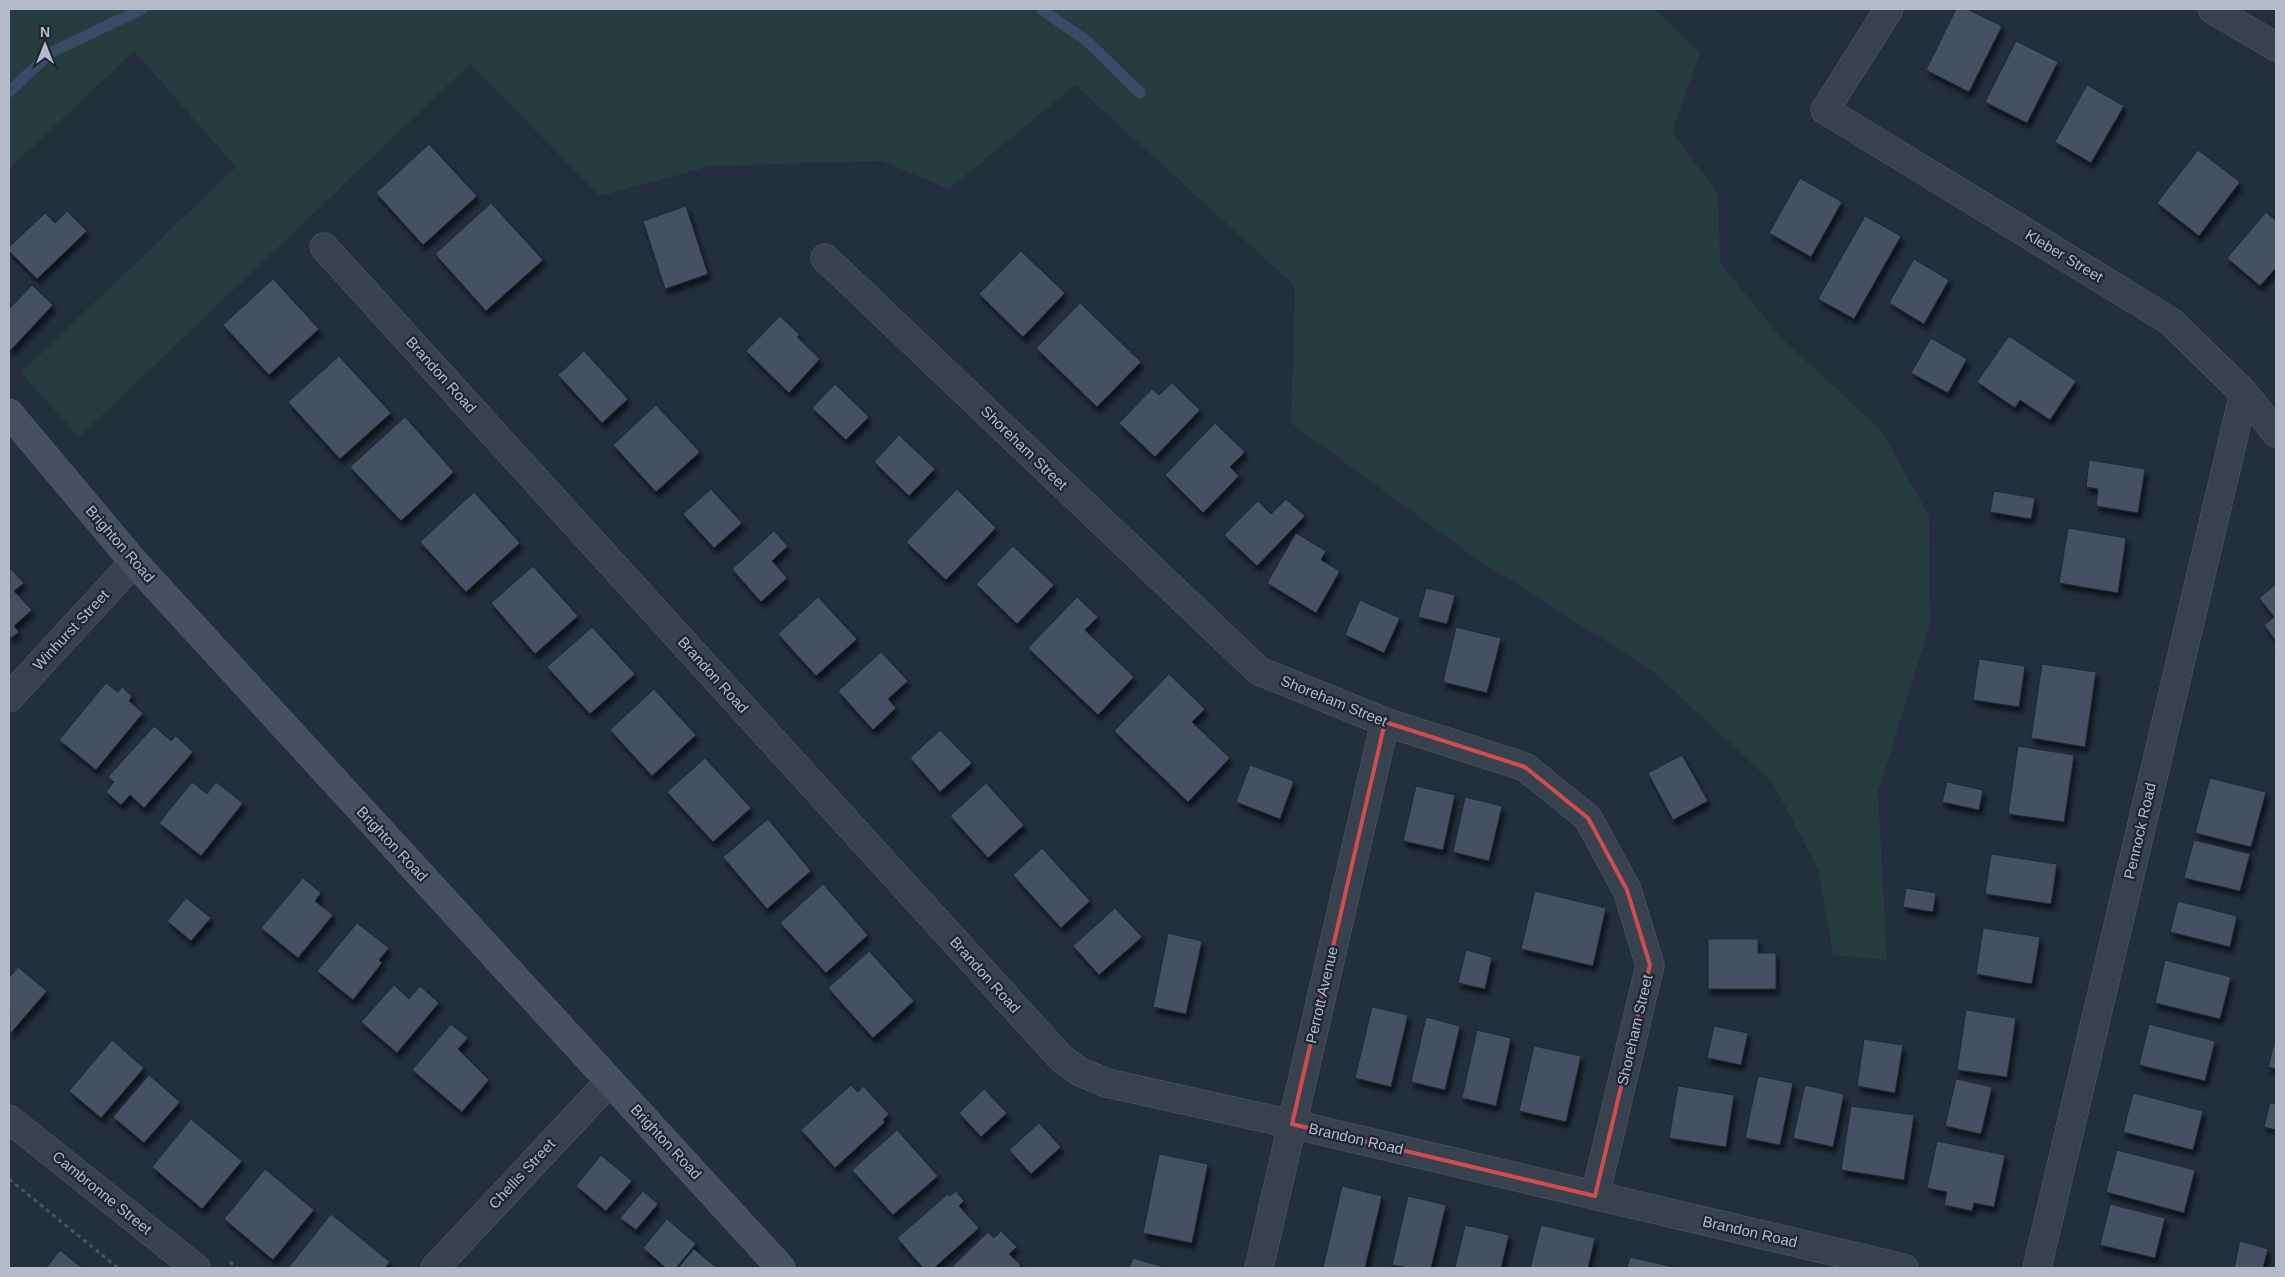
<svg xmlns="http://www.w3.org/2000/svg" width="2285" height="1277" viewBox="0 0 2285 1277" font-family="Arial,sans-serif">
<style>
.green{fill:#263c3f}
.lines{fill:none;stroke-linecap:round;stroke-linejoin:round}
.stream{stroke:#394c67;stroke-width:11}
.building{fill:#455162;stroke:#1f2835;filter:url(#shadow)}
.street-casing{stroke:#565f6c;stroke-width:29}
.secondary-casing{stroke:#565f6c;stroke-width:29}
.path{stroke:#44595c;stroke-width:3;stroke-dasharray:4 4;stroke-linecap:butt}
.street{stroke:#38414e;stroke-width:28}
.secondary{stroke:#465061;stroke-width:28}
.marked{fill:none;stroke:#ce4d50;stroke-width:4;stroke-linejoin:round}
.labels{text-anchor:middle;stroke-width:4.5;stroke-linejoin:round;paint-order:stroke}
.street-label{font-size:15px;fill:#b4bcc9;stroke:#1d2633}
</style>
<defs>
<filter id="shadow"><feDropShadow dx="3" dy="5.5" stdDeviation="2.5" flood-color="#0009"/></filter>
</defs>
<rect width="100%" height="100%" fill="#242f3e"/>
<!-- green -->
<path class="green" d="M9,9H1655L1700,53L1672,132L1718,194L1720,263L1782,339L1881,430L1929,516L1930,624L1878,792L1887,960L1833,955L1818,869L1773,783L1654,672L1474,557L1291,423L1295,286L1075,85L949,189L882,161L710,166L600,196L470,64L79,437L21,373L236,167L134,51L9,169Z"/>
<g class="lines">
<!-- stream -->
<g class="stream">
<path d="M1041,9L1087,41L1140,93"/>
<path d="M9,92L50,53L142,9"/>
</g>
</g>
<!-- building -->
<g class="building">
<path d="M1956,9H1967L2002,26L1969,92L1926,70Z"/>
<path d="M2016,41L2058,62L2027,123L1985,102Z"/>
<path d="M2087,85L2124,106L2091,163L2055,142Z"/>
<path d="M429,144L477,196L423,245L376,193Z"/>
<path d="M2198,150L2240,182L2199,236L2157,203Z"/>
<path d="M1800,178L1842,202L1811,257L1769,233Z"/>
<path d="M491,203L543,260L486,311L435,254Z"/>
<path d="M686,206L708,274L665,289L643,221Z"/>
<path d="M67,211L87,231L37,279L9,251V247L45,213L55,223Z"/>
<path d="M2266,212L2276,221V268L2260,286L2227,258Z"/>
<path d="M1865,216L1901,236L1854,319L1818,299Z"/>
<path d="M1021,251L1065,293L1023,337L979,294Z"/>
<path d="M1914,259L1949,280L1924,324L1889,303Z"/>
<path d="M273,279L319,329L269,375L223,325Z"/>
<path d="M32,285L53,305L9,352V309Z"/>
<path d="M1080,303L1141,362L1097,407L1036,348Z"/>
<path d="M780,316L800,335L797,337L820,359L789,393L746,351Z"/>
<path d="M2009,336L2076,381L2050,420L2020,400L2015,408L1977,382Z"/>
<path d="M1931,338L1967,359L1948,393L1911,373Z"/>
<path d="M584,351L628,399L602,423L558,375Z"/>
<path d="M339,356L391,413L340,459L288,402Z"/>
<path d="M1172,383L1200,410L1155,457L1119,423L1152,389L1159,395Z"/>
<path d="M835,384L869,417L846,440L812,408Z"/>
<path d="M656,405L700,452L656,492L613,445Z"/>
<path d="M405,417L454,472L401,521L350,467Z"/>
<path d="M1215,423L1245,452L1230,467L1239,476L1203,513L1165,475Z"/>
<path d="M899,435L935,469L909,496L874,462Z"/>
<path d="M2089,460L2145,469L2138,513L2096,506L2098,489L2086,487Z"/>
<path d="M711,489L742,523L714,548L683,514Z"/>
<path d="M957,489L996,528L946,580L906,542Z"/>
<path d="M1994,491L2035,498L2031,519L1990,512Z"/>
<path d="M474,492L520,543L466,592L420,542Z"/>
<path d="M1286,499L1305,516L1257,566L1224,535L1258,501L1271,514Z"/>
<path d="M2068,528L2126,538L2118,593L2059,583Z"/>
<path d="M774,531L788,546L772,561L787,578L761,602L732,569Z"/>
<path d="M1296,533L1326,551L1321,560L1340,571L1316,613L1267,583Z"/>
<path d="M1013,546L1054,585L1017,624L976,584Z"/>
<path d="M533,566L578,616L535,654L491,603Z"/>
<path d="M10,568L24,583L14,591L32,610L14,626L19,632L11,638L9,636Z"/>
<path d="M2276,584V641L2264,625L2274,617L2259,598Z"/>
<path d="M1426,588L1455,595L1447,624L1418,617Z"/>
<path d="M818,597L857,639L816,676L778,634Z"/>
<path d="M1077,597L1098,617L1085,630L1134,677L1098,715L1028,648Z"/>
<path d="M1360,600L1400,618L1384,653L1345,635Z"/>
<path d="M592,627L635,674L590,714L547,667Z"/>
<path d="M1456,627L1501,638L1487,693L1443,682Z"/>
<path d="M881,652L908,681L888,699L896,708L873,730L838,691Z"/>
<path d="M1979,659L2025,666L2019,707L1973,700Z"/>
<path d="M2042,664L2096,672L2085,747L2031,738Z"/>
<path d="M1169,674L1205,709L1192,722L1230,758L1188,802L1114,731Z"/>
<path d="M106,683L118,692L122,687L132,696L129,701L143,713L96,770L59,740Z"/>
<path d="M654,689L696,735L652,776L610,730Z"/>
<path d="M154,726L171,741L176,736L193,752L144,808L130,795L121,805L106,792L114,782L108,777Z"/>
<path d="M940,730L972,763L940,792L910,758Z"/>
<path d="M2018,746L2074,755L2064,822L2008,814Z"/>
<path d="M1682,755L1708,801L1673,820L1648,773Z"/>
<path d="M705,758L751,808L713,842L667,792Z"/>
<path d="M1250,765L1294,781L1280,819L1236,802Z"/>
<path d="M2210,778L2266,792L2251,847L2195,833Z"/>
<path d="M192,782L207,794L216,782L243,803L201,856L159,823Z"/>
<path d="M1947,782L1983,790L1979,810L1942,802Z"/>
<path d="M986,783L1024,825L988,858L950,816Z"/>
<path d="M1416,786L1455,795L1443,850L1403,841Z"/>
<path d="M1465,797L1502,806L1489,861L1453,852Z"/>
<path d="M768,819L811,871L767,909L723,857Z"/>
<path d="M2194,840L2250,854L2240,891L2184,878Z"/>
<path d="M1042,848L1090,901L1061,928L1013,875Z"/>
<path d="M1991,854L2057,864L2051,904L1985,894Z"/>
<path d="M303,878L321,893L315,901L333,915L298,958L261,928Z"/>
<path d="M823,884L868,935L826,973L780,923Z"/>
<path d="M1906,888L1936,893L1933,912L1903,907Z"/>
<path d="M1535,891L1606,908L1593,966L1521,949Z"/>
<path d="M186,898L211,918L191,941L167,921Z"/>
<path d="M2178,901L2237,916L2230,947L2170,932Z"/>
<path d="M1115,908L1142,937L1099,975L1073,946Z"/>
<path d="M357,923L389,948L379,960L382,963L353,1000L317,971Z"/>
<path d="M1983,928L2040,937L2032,984L1976,974Z"/>
<path d="M1168,933L1202,941L1186,1014L1153,1007Z"/>
<path d="M1708,939H1758V953H1776V989H1708Z"/>
<path d="M1466,950L1492,957L1485,989L1458,983Z"/>
<path d="M869,951L914,1001L873,1038L828,988Z"/>
<path d="M2165,960L2231,977L2220,1019L2155,1003Z"/>
<path d="M18,967L47,991L10,1034L9,978Z"/>
<path d="M394,985L409,999L420,986L439,1003L397,1053L361,1022Z"/>
<path d="M1372,1007L1408,1015L1391,1087L1355,1078Z"/>
<path d="M1966,1010L2016,1018L2007,1077L1957,1070Z"/>
<path d="M1426,1017L1460,1026L1445,1090L1411,1082Z"/>
<path d="M451,1024L468,1038L458,1049L489,1080L462,1112L412,1070Z"/>
<path d="M2149,1024L2215,1041L2205,1081L2139,1065Z"/>
<path d="M1714,1026L1748,1033L1741,1065L1707,1058Z"/>
<path d="M1477,1030L1511,1038L1496,1106L1462,1098Z"/>
<path d="M1864,1039L1903,1045L1895,1093L1857,1086Z"/>
<path d="M112,1040L144,1068L101,1118L69,1091Z"/>
<path d="M2275,1041H2276V1069L2268,1067Z"/>
<path d="M1534,1046L1581,1056L1566,1122L1519,1111Z"/>
<path d="M149,1075L180,1102L144,1143L113,1117Z"/>
<path d="M1758,1076L1793,1083L1780,1145L1745,1138Z"/>
<path d="M1956,1079L1992,1087L1981,1134L1945,1126Z"/>
<path d="M851,1085L858,1092L863,1086L889,1114L883,1120L885,1122L835,1168L801,1130Z"/>
<path d="M1805,1085L1844,1094L1833,1147L1793,1138Z"/>
<path d="M1678,1086L1734,1095L1726,1147L1669,1138Z"/>
<path d="M984,1089L1007,1113L981,1137L959,1113Z"/>
<path d="M2133,1093L2203,1111L2193,1150L2123,1132Z"/>
<path d="M2270,1103L2276,1104V1130L2264,1127Z"/>
<path d="M1851,1106L1914,1115L1904,1180L1841,1170Z"/>
<path d="M191,1119L242,1161L202,1209L152,1167Z"/>
<path d="M1039,1123L1061,1147L1031,1174L1009,1150Z"/>
<path d="M897,1130L938,1176L893,1215L852,1170Z"/>
<path d="M1937,1141L2005,1155L1994,1207L1974,1203L1972,1211L1944,1205L1947,1192L1927,1188Z"/>
<path d="M2117,1150L2195,1170L2184,1213L2106,1192Z"/>
<path d="M1159,1154L1208,1164L1192,1243L1143,1233Z"/>
<path d="M601,1155L632,1181L606,1211L576,1186Z"/>
<path d="M265,1169L314,1210L273,1260L224,1219Z"/>
<path d="M1342,1186L1382,1196L1365,1268H1323Z"/>
<path d="M643,1191L658,1204L636,1230L620,1218Z"/>
<path d="M956,1191L964,1201L959,1206L979,1228L934,1268H923L897,1238L948,1194L950,1196Z"/>
<path d="M1408,1196L1446,1205L1431,1268H1408L1392,1265Z"/>
<path d="M2110,1204L2165,1218L2155,1258L2100,1245Z"/>
<path d="M331,1214L390,1262L385,1268H291L289,1267Z"/>
<path d="M667,1219L696,1244L676,1268H666L643,1248Z"/>
<path d="M1465,1225L1509,1235L1501,1268H1455Z"/>
<path d="M1541,1225L1595,1238L1588,1268H1530Z"/>
<path d="M1001,1231L1017,1247L1009,1254L1021,1265L1018,1268H951L988,1232L994,1238Z"/>
<path d="M2240,1241L2268,1249L2263,1268H2234Z"/>
<path d="M694,1249L717,1268H678Z"/>
<path d="M60,1250L82,1268H46Z"/>
<path d="M1630,1257L1678,1268H1627Z"/>
<path d="M1133,1258L1167,1268H1129Z"/>
</g>
<g class="lines">
<defs>
<g id="street">
<path d="M1889,9L1825,110L2170,321L2244,393L2276,433"/>
<path d="M2212,9L2276,47"/>
<path d="M324,247L1061,1058L1080,1072L1107,1083L1292,1124L1904,1268"/>
<path d="M825,258L1259,671L1385,722L1525,767L1588,818L1627,890L1650,965L1595,1196"/>
<path d="M9,698L134,562"/>
<path d="M9,1119L196,1268"/>
<path d="M435,1268L610,1081"/>
<path d="M1259,1268L1385,722"/>
<path d="M2037,1268L2244,393"/>
</g>
<path id="secondary" d="M9,413L134,562L781,1268"/>
</defs>
<!-- street casing -->
<use href="#street" class="street-casing"/>
<!-- secondary casing -->
<use href="#secondary" class="secondary-casing"/>
<!-- path -->
<g class="path">
<path d="M9,1179L118,1268"/>
<path d="M230,1262L237,1268"/>
</g>
<!-- street -->
<use href="#street" class="street"/>
<!-- secondary -->
<use href="#secondary" class="secondary"/>
</g>
<!-- marked area -->
<path class="marked" d="M1385,722L1525,767L1588,818L1627,890L1650,965L1595,1196L1292,1124Z"/>
<g class="labels">
<!-- street labels -->
<g class="street-label">
<text transform="translate(2064 256) rotate(31)" y="5">Kleber Street</text>
<text transform="translate(441 375) rotate(48)" y="5">Brandon Road</text>
<text transform="translate(1024 448) rotate(44)" y="5">Shoreham Street</text>
<text transform="translate(120 544) rotate(49)" y="5">Brighton Road</text>
<text transform="translate(71 630) rotate(-47)" y="5">Winhurst Street</text>
<text transform="translate(713 675) rotate(48)" y="5">Brandon Road</text>
<text transform="translate(1334 701) rotate(22)" y="5">Shoreham Street</text>
<text transform="translate(2140 831) rotate(-77)" y="5">Pennock Road</text>
<text transform="translate(392 844) rotate(47)" y="5">Brighton Road</text>
<text transform="translate(985 975) rotate(48)" y="5">Brandon Road</text>
<text transform="translate(1322 995) rotate(-77)" y="5">Perrott Avenue</text>
<text transform="translate(1635 1030) rotate(-77)" y="5">Shoreham Street</text>
<text transform="translate(1356 1139) rotate(13)" y="5">Brandon Road</text>
<text transform="translate(666 1142) rotate(47)" y="5">Brighton Road</text>
<text transform="translate(522 1174) rotate(-47)" y="5">Chellis Street</text>
<text transform="translate(102 1193) rotate(39)" y="5">Cambronne Street</text>
<text transform="translate(1750 1232) rotate(13)" y="5">Brandon Road</text>
</g>
</g>
<!-- border -->
<rect width="2285" height="1277" fill="none" stroke="#b4bcc9" stroke-width="20"/>
<!-- north arrow -->
<g transform="translate(45 45)" stroke="#1d2633" stroke-width="4" paint-order="stroke">
<path d="M0-4L9 19L0 12L-9 19Z" fill="#b4bcc9"/>
<text y="-8" font-size="14" font-weight="bold" text-anchor="middle" fill="#b4bcc9">N</text>
</g>
</svg>
